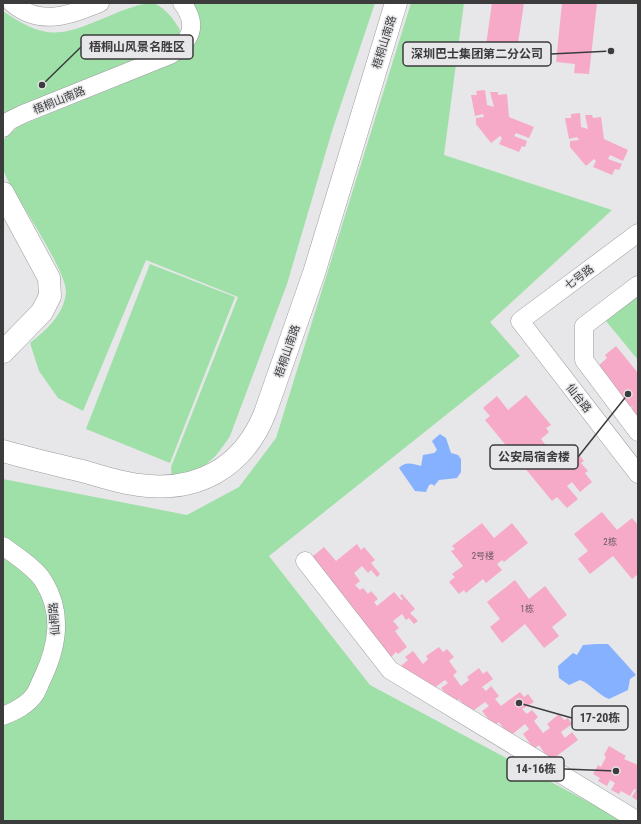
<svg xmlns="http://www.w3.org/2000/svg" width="641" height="824" viewBox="0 0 641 824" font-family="'Roboto Condensed','Noto Sans SC',sans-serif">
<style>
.green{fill:#9fe0a9}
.water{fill:#86b1fe}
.building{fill:#f6aac8}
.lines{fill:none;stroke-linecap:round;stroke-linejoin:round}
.street-casing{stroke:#9b9b9d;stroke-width:19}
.secondary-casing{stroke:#9b9b9d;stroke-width:23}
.street{stroke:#fff;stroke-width:18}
.secondary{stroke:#fff;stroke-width:22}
.labels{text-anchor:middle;stroke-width:3;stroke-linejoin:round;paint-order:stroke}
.number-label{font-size:9px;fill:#6a5860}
.street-label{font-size:11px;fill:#3c3c3d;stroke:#e7e6e9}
.leader{fill:none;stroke:#3c3c3d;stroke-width:1.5}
.callout-dot{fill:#3c3c3d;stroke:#e7e6e9;stroke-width:1.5}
.callout{fill:#e7e6e9;stroke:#3c3c3d;stroke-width:1.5}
.callout-label{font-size:12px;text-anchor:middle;font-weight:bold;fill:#3c3c3d}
</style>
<rect width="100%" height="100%" fill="#e7e6e9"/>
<!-- green -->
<g class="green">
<path d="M154,3C167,10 173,18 180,30L177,41L170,49L3,115V11C50,44 65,34 114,14C128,8 139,4 154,3Z"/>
<path d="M192,3H375L332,131L287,284L230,436C211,465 204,468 172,480L171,467L238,297L146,260L83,411L58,398L39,371L30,343C46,330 64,315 66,292C67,273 22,205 10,185L3,170V140L19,126L169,65Z"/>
<path d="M411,3H464L444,155L612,210L490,322L520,356L269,556L370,685L624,821H3V479L187,515L239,487L276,438Z"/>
<path d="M150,264L235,297L170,463L86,429Z"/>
<path d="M638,296V360L606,321Z"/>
</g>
<!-- water -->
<g class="water">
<path d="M440,434L446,438L451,453L458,455L461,459V472L457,478L439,480L434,486L432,484L429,485L426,492L415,491L399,468C406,461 412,464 421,466L423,455L434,453L437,450L432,441Z"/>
<path d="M597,644H608L636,675L630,679L628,690L609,699C597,694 591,684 580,680L569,685L559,678L558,666L573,653L577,655L583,645Z"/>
</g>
<!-- building -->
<g class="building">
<path d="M492,3H524L517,50L503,48L502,55L485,52Z"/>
<path d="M562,3H597L589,74L574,73L575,64L556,62Z"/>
<path d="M485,90L487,105L494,107L490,92H498V95L507,94L509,117L534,127L529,138L516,133L514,136L527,141L525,147L522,146L519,152L499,144L502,138L500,136L491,143L476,124V118L484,117L483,114L475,116L471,95H477L476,91Z"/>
<path d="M580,113L581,127L588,129L585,115H592L593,118L601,117L604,139L628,150L623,161L610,155L608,159L622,164L619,170L615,169L612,175L593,167L596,161L594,159L586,166L570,147V141L579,140L577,137L569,139L565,118H571V114Z"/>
<path d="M616,346L638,373V421L630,410L633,408L631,406L629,408L607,381L610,379L607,375L605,377L597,367L607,358L605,355Z"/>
<path d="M526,395L551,425L546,428L549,432L541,439L550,451L559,444L562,448L566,444L572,452L575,450L584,461L581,463L588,471L585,473L592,482L580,492L572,482L567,486L578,499L567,508L557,497L552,501L485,420L490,416L483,408L497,396L508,410Z"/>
<path d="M602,512L617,530L632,518L638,525V574L632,579L613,556L590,574L578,559L588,551L574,534Z"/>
<path d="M482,523L494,538L512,523L528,543L504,562L502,560L497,564L502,570L486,583L483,579L466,593L464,590L459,594L449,582L455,577L452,574L463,566L451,551L455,549L452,546Z"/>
<path d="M357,544L361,550L364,547L375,560L371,563L380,574L377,577L371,570L368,573L362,566L354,573L360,581L355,585L360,590L363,588L368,594L371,591L378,599L374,602L377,606L394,592L401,600L403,599L400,596L402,594L415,609L410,613L418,621L414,624L409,618L406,620L402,614L393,621L399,628L395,631L407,647L398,654L396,652L391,657L312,557L324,547L336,561Z"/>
<path d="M515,580L529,599L545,586L567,615L552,627L559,636L544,648L525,624L502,643L490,627L500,619L487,602Z"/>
<path d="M439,647L443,652L447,649L454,657L449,661L457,672L453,675L461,686L469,680L467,677L479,668L483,674L487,671L493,679L482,687L486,691L491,686L499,696L495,699L501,706L520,692L524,697L528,694L534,702L522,709L527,714L532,710L538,717L534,721L543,733L550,728L547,724L559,714L564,720L568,718L572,724L561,732L565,738L572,732L578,740L550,761L539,745L534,749L523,734L529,729L525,724L509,737L499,722L494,726L482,711L489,706L485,702L470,713L459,699L454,704L441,688L448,683L445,680L430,691L413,682L401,666L408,660L405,657L413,651L423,664L428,659L426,656Z"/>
<path d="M609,746L626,756L624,759L638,765V801L632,797L636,790L634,789L630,796L621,791L619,794L611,790L615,783L610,780L607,786L598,781L600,778L593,774L598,765L601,767L606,757L604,755Z"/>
</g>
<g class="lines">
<defs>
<g id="street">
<path d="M12,3C40,27 70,15 100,3"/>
<path d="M3,128L9,121L23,114L170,55C191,41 199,25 182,3"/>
<path d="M638,233L520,321L638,474"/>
<path d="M638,285L584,326V360L638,432"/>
<path d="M3,546C15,555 37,569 44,582C63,613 58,645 43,677C40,683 38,689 35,694C28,705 15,711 3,716"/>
<path d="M305,561L390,670L638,821"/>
</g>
<g id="secondary">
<path d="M3,193L49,278L50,296L42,312L3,352"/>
<path d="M3,451C30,459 58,465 86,472C103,477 121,483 139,485C197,493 243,468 265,413L314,273L396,3"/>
</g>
</defs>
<!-- street casing -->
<use href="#street" class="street-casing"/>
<!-- secondary casing -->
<use href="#secondary" class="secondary-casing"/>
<!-- street -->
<use href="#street" class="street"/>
<!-- secondary -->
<use href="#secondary" class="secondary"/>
</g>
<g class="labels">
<!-- number labels -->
<g class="number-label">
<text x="610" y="545">2栋</text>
<text x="483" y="559">2号楼</text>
<text x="527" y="612">1栋</text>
</g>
<!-- street labels -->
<g class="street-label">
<text transform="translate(384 42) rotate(-73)" y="4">梧桐山南路</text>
<text transform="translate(59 100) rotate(-22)" y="4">梧桐山南路</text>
<text transform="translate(579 277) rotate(-37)" y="4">七号路</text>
<text transform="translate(287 351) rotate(-71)" y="4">梧桐山南路</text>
<text transform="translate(579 398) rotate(52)" y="4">仙台路</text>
<text transform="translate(54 619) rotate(-94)" y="4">仙桐路</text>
</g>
</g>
<!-- callouts -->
<path class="leader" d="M42 85L81 47M611 51L551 54M628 394L578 457M519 703L572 718M616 771L564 769"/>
<g class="callout-dot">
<circle cx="42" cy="85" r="4"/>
<circle cx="611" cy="51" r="4"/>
<circle cx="628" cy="394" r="4"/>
<circle cx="519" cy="703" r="4"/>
<circle cx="616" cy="771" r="4"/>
</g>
<g class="callout">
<rect x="81" y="35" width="112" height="24" rx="4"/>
<rect x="403" y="42" width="148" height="24" rx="4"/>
<rect x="490" y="445" width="88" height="24" rx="4"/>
<rect x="572" y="706" width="56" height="24" rx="4"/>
<rect x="507" y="757" width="57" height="24" rx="4"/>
</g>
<g class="callout-label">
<text x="137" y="51">梧桐山风景名胜区</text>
<text x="477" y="58">深圳巴士集团第二分公司</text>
<text x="534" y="461">公安局宿舍楼</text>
<text x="600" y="722">17-20栋</text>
<text x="536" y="773">14-16栋</text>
</g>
<!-- border -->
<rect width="641" height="824" fill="none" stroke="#3c3c3d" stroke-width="8"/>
</svg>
